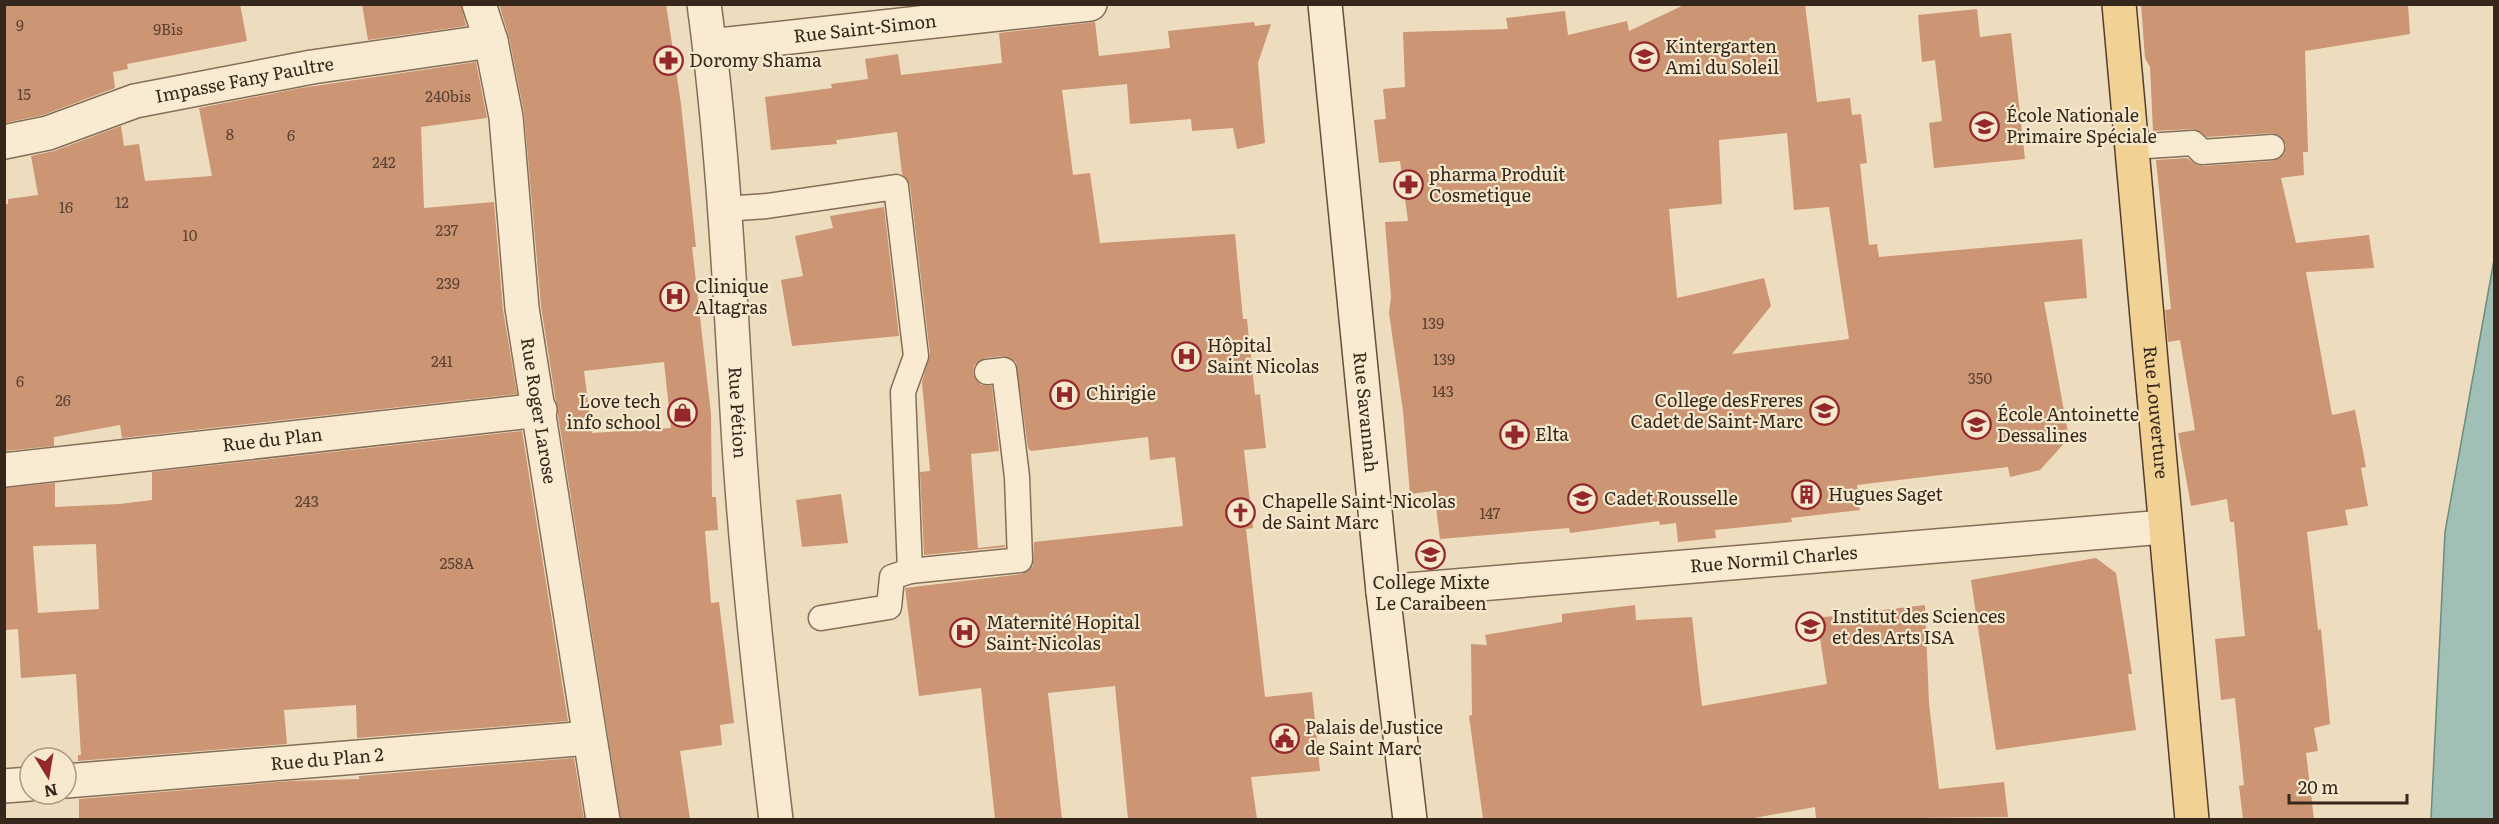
<svg xmlns="http://www.w3.org/2000/svg" width="2499" height="824" viewBox="0 0 2499 824" font-family="Literata,serif">
<style>
.water{fill:#a1bfb5;stroke:#698c82;stroke-width:1.5}
.building{fill:#cc9574;fill-rule:evenodd}
.lines{fill:none;stroke-linecap:round;stroke-linejoin:round}
.lane-casing{stroke:#856e57;stroke-width:27}
.street-casing{stroke:#856e57;stroke-width:36}
.secondary-casing{stroke:#674f3a;stroke-width:36}
.primary-casing{stroke:#533c2c;stroke-width:36}
.lane{stroke:#f8ebd1;stroke-width:24}
.street{stroke:#f8ebd1;stroke-width:33}
.secondary{stroke:#f8ebd1;stroke-width:33}
.primary{stroke:#f2d195;stroke-width:33}
.labels{text-anchor:middle;stroke-width:4.5;stroke-linejoin:round;paint-order:stroke}
.number-label{font-size:15px;fill:#5b4232}
.street-label{font-size:18px;fill:#35271c;stroke:#f5e8cd}
.poi-label{font-size:18px;fill:#35271c;stroke:#f5e8cd;text-anchor:start}
</style>
<rect width="100%" height="100%" fill="#edddbe"/>
<!-- water -->
<path class="water" d="M2494,260V819H2431L2445,532Z"/>
<!-- building -->
<g class="building">
<path d="M4,4H240L247,41L127,64L128,69L113,72L115,88L43,115L4,123Z"/>
<path d="M362,4H461L466,26L368,40Z"/>
<path d="M499,4H666L681,104L696,247H692L711,414L712,497H716L718,530L705,531L711,603L719,602L734,723L720,725L722,745L680,751L690,819H621L541,306L524,113L509,37ZM664,362L671,428L592,433L584,371Z"/>
<path d="M1686,4H1805L1817,102L1850,98L1852,115L1861,114L1867,163L1860,164L1869,245L1877,244L1879,257L2082,239L2087,298L2044,302L2069,438L2040,470L2010,477L2008,467L1857,485L1860,510L1791,518L1792,522L1715,530L1716,538L1678,542L1676,523L1660,525L1659,521L1570,533L1569,528L1440,539L1434,491L1410,494L1403,411L1389,313L1391,297L1385,222L1408,221L1400,161L1379,163L1374,120L1386,119L1383,89L1405,87L1403,32L1508,29L1506,18L1565,11L1568,35L1627,21L1629,31ZM1787,133L1794,210L1829,207L1849,339L1732,354L1771,306L1764,278L1677,298L1669,209L1722,204L1719,140Z"/>
<path d="M2141,4H2408L2410,34L2305,51L2308,152H2303L2304,175L2281,178L2296,243L2369,235L2374,268L2306,272L2332,415L2355,410L2366,467L2361,468L2368,506L2345,510L2348,525L2307,532L2318,630L2321,629L2330,724L2314,728L2318,751L2306,753L2314,819H2243L2239,786L2244,785L2235,698L2221,700L2215,639L2245,636L2234,522H2230L2227,499L2191,506L2178,433L2195,430L2180,340L2168,342L2165,310L2171,309L2156,160L2187,158L2197,165L2203,166L2273,161L2284,154L2286,145L2279,135L2272,133L2207,137L2193,129L2153,131L2150,67L2145,58Z"/>
<path d="M1977,9L1980,37L2011,33L2025,159L1934,168L1929,123L1942,121L1935,60L1922,62L1918,15Z"/>
<path d="M1095,22L1099,56L1170,48L1168,31L1254,22L1255,26L1271,24L1258,63L1265,143L1237,149L1233,128L1192,131L1191,119L1130,124L1127,84L1062,90L1073,175L1090,173L1100,243L1235,234L1243,319H1247L1255,395L1260,394L1266,448L1244,450L1253,528L1246,529L1265,697L1312,692L1320,771L1251,777L1257,819H1128L1115,686L1048,693L1062,819H995L981,688L919,696L905,588L1022,574L1033,566L1034,542L1183,526L1175,457L1150,460L1148,437L1031,451L1028,448L1016,362L1003,356L985,358L974,366L973,374L981,385L992,386L999,451L971,454L978,548L1005,545V547L924,555L920,472L930,471L922,382L930,354L910,185L902,174L897,132L836,140L837,144L771,150L765,97L832,88L831,84L868,79L865,59L898,54L901,75L1002,63L999,33Z"/>
<path d="M476,62L487,118L421,127L424,208L494,202L503,310L517,394L122,438L120,425L54,437V446L4,451V204H8V199L38,195L31,156L54,151L121,126L124,146L139,144L145,181L212,176L199,108L301,88Z"/>
<path d="M884,207L899,336L792,346L781,280L803,276L795,236L833,228L830,216Z"/>
<path d="M522,431L568,721L357,738L356,705L284,710L287,744L78,761V755H81L76,674L21,678L18,629L4,630V488L55,483V507L119,504L152,500V472ZM96,544L99,609L38,613L33,546Z"/>
<path d="M841,494L848,543L802,547L796,500Z"/>
<path d="M2096,558L2116,573L2132,674H2128L2136,730L1996,750L1971,580Z"/>
<path d="M1635,605L1636,620L1692,617L1702,706L1827,684L1817,618L1925,605L1929,703L1939,789L2004,782L2008,817L1816,819L1815,807L1749,819H1483L1469,716L1472,715L1471,644L1487,645L1485,635L1562,622V614Z"/>
<path d="M574,758L584,819H79V799L290,781L359,779V776Z"/>
</g>
<g class="lines">
<defs>
<g id="lane">
<path d="M2132,147L2193,143L2202,152L2272,147"/>
<path d="M724,209L767,206L896,187L916,356L903,392L910,571"/>
<path d="M821,618L889,607L892,577L910,571L1020,560L1017,477L1004,370L987,372"/>
</g>
<g id="street">
<path id="s1" d="M479,4L491,41L506,117L522,308L603,820"/>
<path id="s2" d="M704,4C724,150 730,297 739,444C747,570 761,695 776,820"/>
<path id="s3" d="M710,46L1090,4"/>
<path id="s4" d="M4,142L48,133L135,101L312,67L491,41"/>
<path id="s5" d="M4,470L540,410"/>
<path id="s6" d="M1383,592L2164,527"/>
<path id="s7" d="M66,781L589,738"/>
<path d="M4,786L30,784"/>
</g>
<g id="secondary">
<path id="s8" d="M1325,4L1383,592L1410,820"/>
</g>
<g id="primary">
<path id="s9" d="M2119,4L2192,820"/>
</g>
</defs>
<!-- lane casing -->
<use href="#lane" class="lane-casing"/>
<!-- street casing -->
<use href="#street" class="street-casing"/>
<!-- secondary casing -->
<use href="#secondary" class="secondary-casing"/>
<!-- primary casing -->
<use href="#primary" class="primary-casing"/>
<!-- lane -->
<use href="#lane" class="lane"/>
<!-- street -->
<use href="#street" class="street"/>
<!-- secondary -->
<use href="#secondary" class="secondary"/>
<!-- primary -->
<use href="#primary" class="primary"/>
</g>
<!-- icons -->
<defs>
<symbol id="school-ring" viewBox="-11 -11 22 22"><circle r="9.5" fill="#f5e8cd" stroke="#94272c" stroke-width="1.5"/><path d="M0-5L7-2L0 1L-7-2ZM-4 1L0 2.5L4 1V4Q0 6-4 4Z" fill="#94272c"/></symbol>
<symbol id="pharmacy-ring" viewBox="-11 -11 22 22"><circle r="9.5" fill="#f5e8cd" stroke="#94272c" stroke-width="1.5"/><path d="M-2-6h4v4h4v4h-4v4h-4v-4h-4v-4h4Z" fill="#94272c"/></symbol>
<symbol id="hospital-ring" viewBox="-11 -11 22 22"><circle r="9.5" fill="#f5e8cd" stroke="#94272c" stroke-width="1.5"/><path d="M-5-5h3v3.5h4V-5h3V5h-3V1.5h-4V5h-3Z" fill="#94272c"/></symbol>
<symbol id="shop-ring" viewBox="-11 -11 22 22"><circle r="9.5" fill="#f5e8cd" stroke="#94272c" stroke-width="1.5"/><path d="M-5-2.5h2.3a2.7 3.5 0 0 1 5.4 0H5L5.5 6h-11ZM-1.5-2.5h3a1.5 2.3 0 0 0-3 0Z" fill="#94272c"/></symbol>
<symbol id="building-ring" viewBox="-11 -11 22 22"><circle r="9.5" fill="#f5e8cd" stroke="#94272c" stroke-width="1.5"/><path d="M-4-6H4V6H1V3H-1V6H-4ZM-2.5-4.3h1.7v1.8h-1.7ZM.8-4.3h1.7v1.8H.8ZM-2.5-1h1.7V.8h-1.7ZM.8-1h1.7V.8H.8Z" fill="#94272c"/></symbol>
<symbol id="church-ring" viewBox="-11 -11 22 22"><circle r="9.5" fill="#f5e8cd" stroke="#94272c" stroke-width="1.5"/><path d="M-1.2-6h2.4v3.5h3.3v2.4h-3.3V6h-2.4V-.1h-3.3v-2.4h3.3Z" fill="#94272c"/></symbol>
<symbol id="university-ring" viewBox="-11 -11 22 22"><circle r="9.5" fill="#f5e8cd" stroke="#94272c" stroke-width="1.5"/><path d="M0-5L7-2L0 1L-7-2ZM-4 1L0 2.5L4 1V4Q0 6-4 4Z" fill="#94272c"/></symbol>
<symbol id="civic-ring" viewBox="-11 -11 22 22"><circle r="9.5" fill="#f5e8cd" stroke="#94272c" stroke-width="1.5"/><path d="M-.6-6.5H3V-4.5H.6V-3L4-1V1h2V6H-6V1h2V-1L-.6-3ZM-1.2 2.5V6h2.4V2.5Z" fill="#94272c"/></symbol>
</defs>
<g fill-rule="evenodd">
<use href="#school-ring" x="1628" y="40" width="33" height="33"/>
<use href="#pharmacy-ring" x="652" y="44" width="33" height="33"/>
<use href="#school-ring" x="1968" y="110" width="33" height="33"/>
<use href="#pharmacy-ring" x="1392" y="168" width="33" height="33"/>
<use href="#hospital-ring" x="658" y="280" width="33" height="33"/>
<use href="#hospital-ring" x="1170" y="340" width="33" height="33"/>
<use href="#hospital-ring" x="1048" y="378" width="33" height="33"/>
<use href="#school-ring" x="1808" y="394" width="33" height="33"/>
<use href="#shop-ring" x="666" y="396" width="33" height="33"/>
<use href="#school-ring" x="1960" y="408" width="33" height="33"/>
<use href="#pharmacy-ring" x="1498" y="418" width="33" height="33"/>
<use href="#building-ring" x="1790" y="478" width="33" height="33"/>
<use href="#school-ring" x="1566" y="482" width="33" height="33"/>
<use href="#church-ring" x="1224" y="496" width="33" height="33"/>
<use href="#school-ring" x="1414" y="538" width="33" height="33"/>
<use href="#university-ring" x="1794" y="610" width="33" height="33"/>
<use href="#hospital-ring" x="948" y="616" width="33" height="33"/>
<use href="#civic-ring" x="1268" y="722" width="33" height="33"/>
</g>
<g class="labels">
<!-- number labels -->
<g class="number-label">
<text x="20" y="31">9</text>
<text x="168" y="35">9Bis</text>
<text x="24" y="100">15</text>
<text x="448" y="102">240bis</text>
<text x="230" y="140">8</text>
<text x="291" y="141">6</text>
<text x="384" y="168">242</text>
<text x="122" y="208">12</text>
<text x="66" y="213">16</text>
<text x="447" y="236">237</text>
<text x="190" y="241">10</text>
<text x="448" y="289">239</text>
<text x="1433" y="329">139</text>
<text x="1444" y="365">139</text>
<text x="442" y="367">241</text>
<text x="1980" y="384">350</text>
<text x="20" y="387">6</text>
<text x="1443" y="397">143</text>
<text x="63" y="406">26</text>
<text x="307" y="507">243</text>
<text x="1490" y="519">147</text>
<text x="457" y="569">258A</text>
</g>
<!-- street labels -->
<g class="street-label">
<text dy="6" stroke="none"><textPath href="#s3" startOffset="156">Rue Saint-Simon</textPath></text>
<text dy="6" stroke="none"><textPath href="#s4" startOffset="249">Impasse Fany Paultre</textPath></text>
<text dy="6" stroke="none"><textPath href="#s1" startOffset="412">Rue Roger Larose</textPath></text>
<text dy="6" stroke="none"><textPath href="#s2" startOffset="410">Rue Pétion</textPath></text>
<text dy="6" stroke="none"><textPath href="#s8" startOffset="410">Rue Savannah</textPath></text>
<text dy="6" stroke="none"><textPath href="#s9" startOffset="410">Rue Louverture</textPath></text>
<text dy="6" stroke="none"><textPath href="#s5" startOffset="270">Rue du Plan</textPath></text>
<text dy="6" stroke="none"><textPath href="#s6" startOffset="392">Rue Normil Charles</textPath></text>
<text dy="6" stroke="none"><textPath href="#s7" startOffset="262">Rue du Plan 2</textPath></text>
</g>
<!-- poi labels -->
<g class="poi-label">
<text x="1665" y="53">Kintergarten<tspan x="1665" dy="21">Ami du Soleil</tspan></text>
<text x="689" y="67">Doromy Shama</text>
<text x="2006" y="122">École Nationale<tspan x="2006" dy="21">Primaire Spéciale</tspan></text>
<text x="1429" y="181">pharma Produit<tspan x="1429" dy="21">Cosmetique</tspan></text>
<text x="695" y="293">Clinique<tspan x="695" dy="21">Altagras</tspan></text>
<text x="1207" y="352">Hôpital<tspan x="1207" dy="21">Saint Nicolas</tspan></text>
<text x="1086" y="400">Chirigie</text>
<text x="1803" y="407" text-anchor="end">College desFreres<tspan x="1803" dy="21">Cadet de Saint-Marc</tspan></text>
<text x="661" y="408" text-anchor="end">Love tech<tspan x="661" dy="21">info school</tspan></text>
<text x="1997" y="421">École Antoinette<tspan x="1997" dy="21">Dessalines</tspan></text>
<text x="1535" y="441">Elta</text>
<text x="1828" y="501">Hugues Saget</text>
<text x="1604" y="505">Cadet Rousselle</text>
<text x="1262" y="508">Chapelle Saint-Nicolas<tspan x="1262" dy="21">de Saint Marc</tspan></text>
<text x="1431" y="589" text-anchor="middle">College Mixte<tspan x="1431" dy="21">Le Caraibeen</tspan></text>
<text x="1832" y="623">Institut des Sciences<tspan x="1832" dy="21">et des Arts ISA</tspan></text>
<text x="986" y="629">Maternité Hopital<tspan x="986" dy="21">Saint-Nicolas</tspan></text>
<text x="1305" y="734">Palais de Justice<tspan x="1305" dy="21">de Saint Marc</tspan></text>
</g>
</g>
<!-- border -->
<rect width="2499" height="824" fill="none" stroke="#35271c" stroke-width="12"/>
<!-- north arrow -->
<g transform="translate(48 776) rotate(169)"><circle r="28" fill="#f5e8cd" stroke="#a89b86" stroke-width="1.5"/>
<path d="M0-4.5L10 22L0 15L-10 22Z" fill="#94272c"/>
<text y="-9" font-size="16" font-weight="bold" text-anchor="middle" fill="#35271c">N</text>
</g>
<!-- scale -->
<path d="M2289 794v9h118v-9" fill="none" stroke="#35271c" stroke-width="3"/>
<text x="2298" y="794" font-size="18" fill="#35271c" stroke="#f5e8cd" stroke-width="4.5" paint-order="stroke">20 m</text>
</svg>
